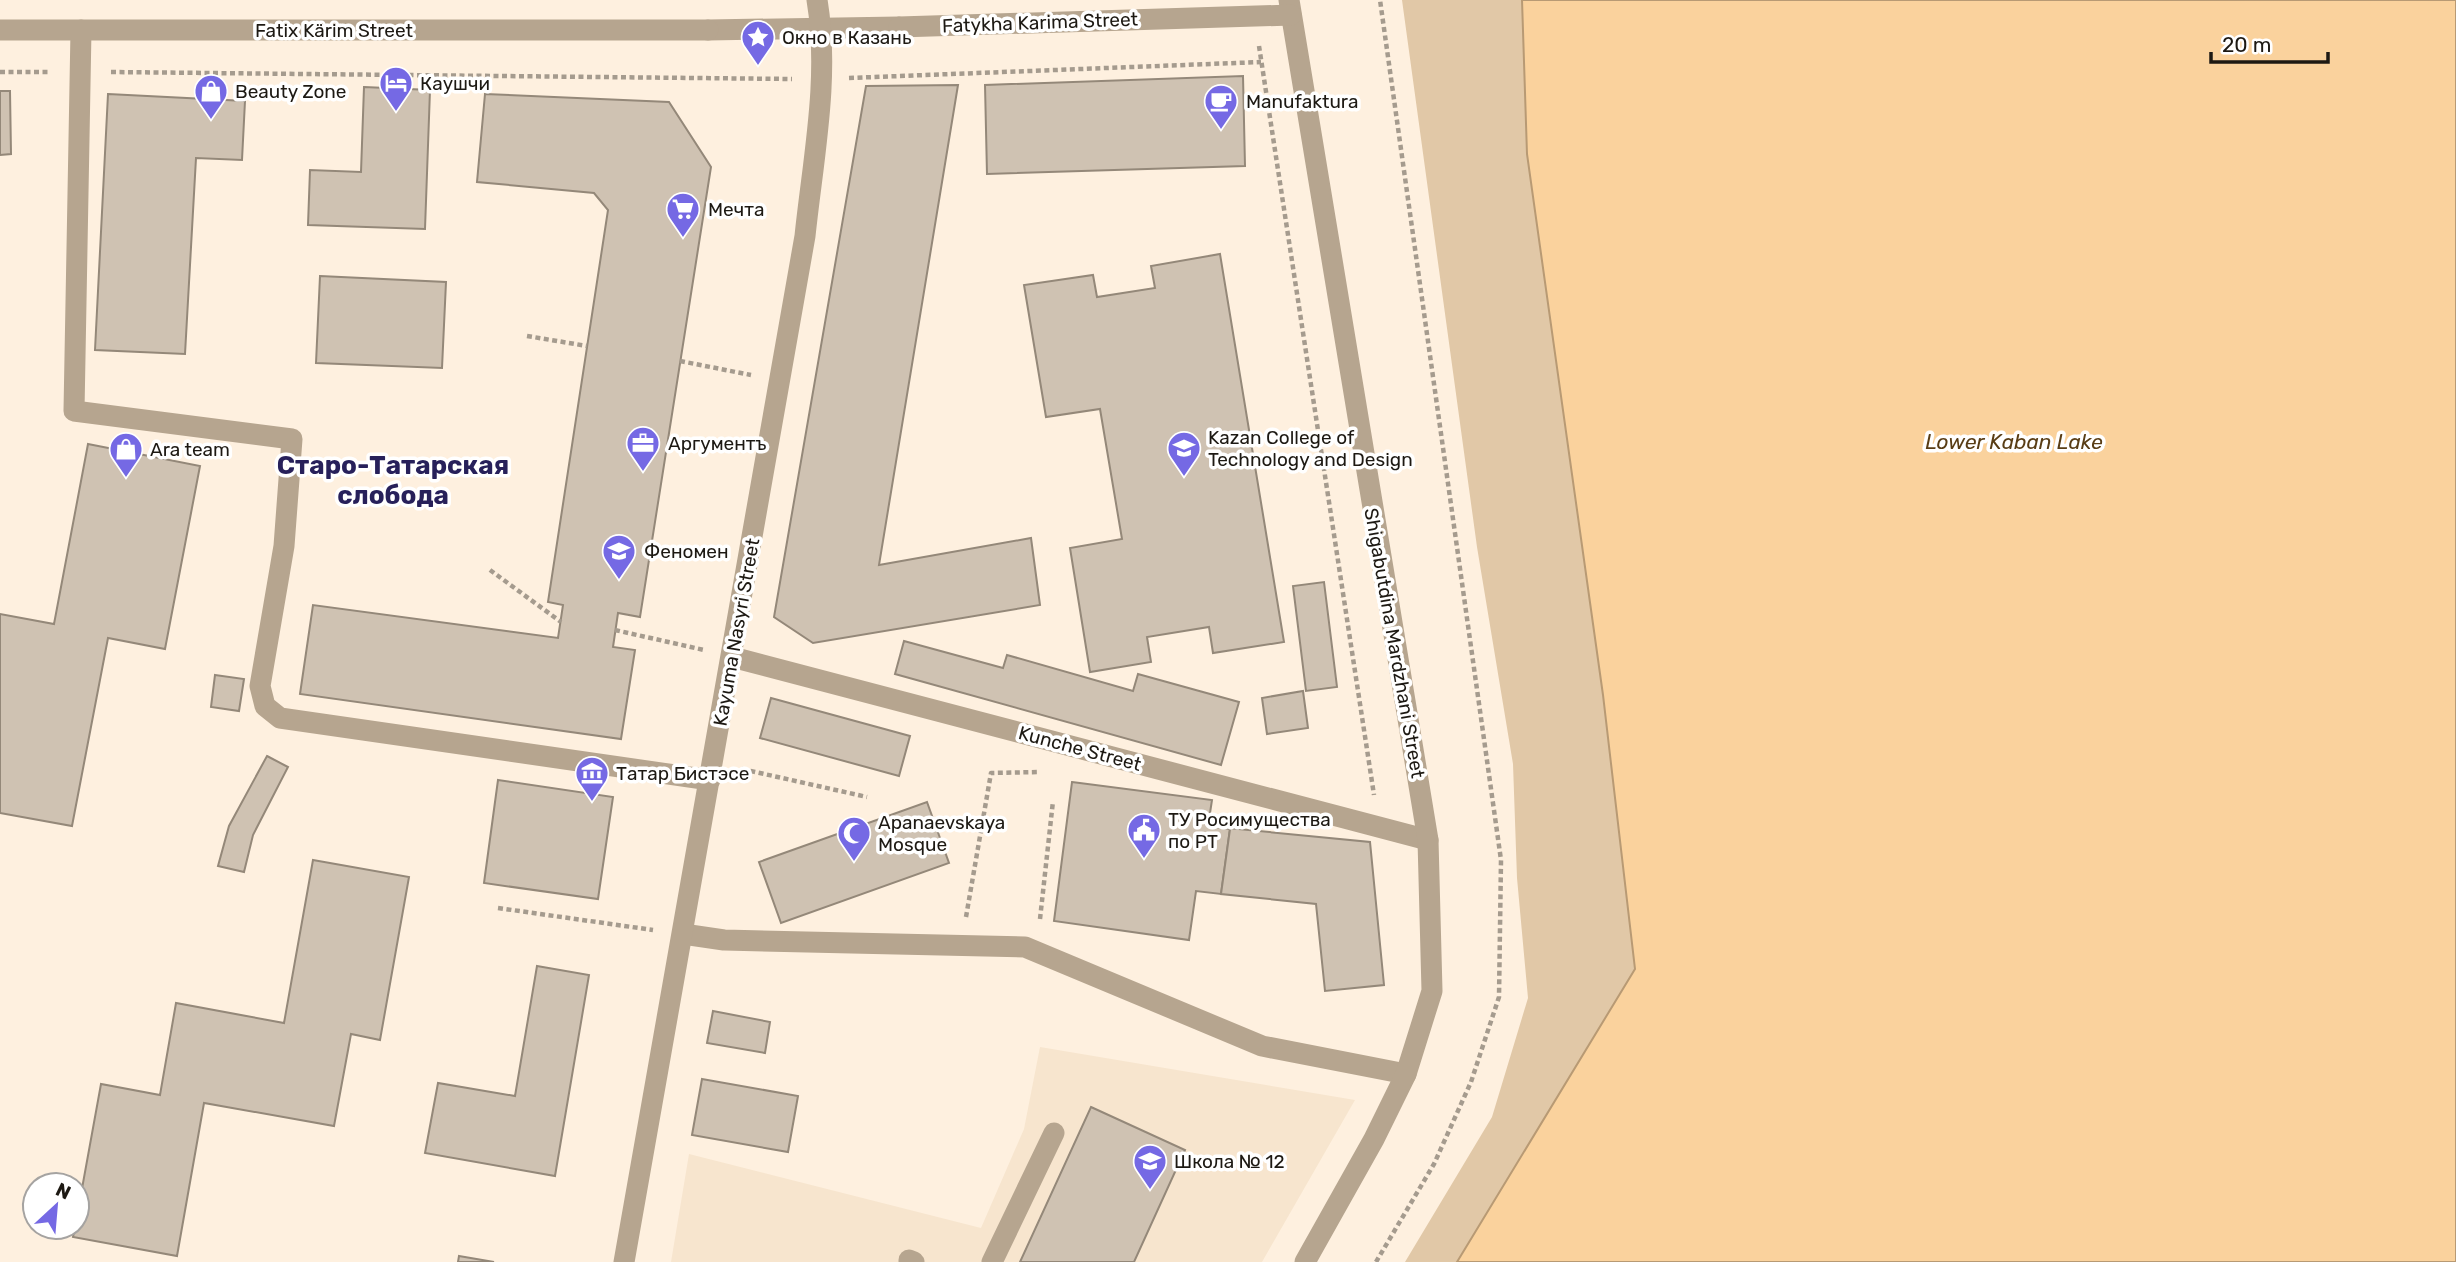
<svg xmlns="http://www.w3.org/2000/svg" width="2456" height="1262" viewBox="0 0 2456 1262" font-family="Rubik,sans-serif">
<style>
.built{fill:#f7e5ce}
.green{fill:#e1c8a7}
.water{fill:#fad29d;stroke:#b89a74;stroke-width:2}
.building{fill:#cfc2b2;stroke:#948879;stroke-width:2}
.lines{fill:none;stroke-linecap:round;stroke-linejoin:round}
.path{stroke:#a59b8e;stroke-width:4.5;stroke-dasharray:5 3.5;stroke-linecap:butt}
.service{stroke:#b6a58f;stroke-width:21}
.pedestrian{stroke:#b6a58f;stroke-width:21}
.minor{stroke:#b6a58f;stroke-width:21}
.labels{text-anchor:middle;stroke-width:7;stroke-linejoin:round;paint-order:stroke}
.street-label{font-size:19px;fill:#1d1913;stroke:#fff}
.poi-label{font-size:19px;fill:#1d1913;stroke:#fff;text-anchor:start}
.water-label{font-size:21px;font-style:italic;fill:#593d15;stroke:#fff}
.district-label{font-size:26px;font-weight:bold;fill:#27205a;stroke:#fff}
</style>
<rect width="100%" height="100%" fill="#fef0df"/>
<!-- built -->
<path class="built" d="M1040,1047L1355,1100L1262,1262H671L689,1154L981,1228L1024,1129Z"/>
<!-- green -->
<path class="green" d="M1402,0H1522L1527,154L1603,695L1635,969L1457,1262H1405L1492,1117L1528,998L1517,878L1513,764L1477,547Z"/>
<!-- water -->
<path class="water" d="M1522,0H2456V1262H1457L1635,969L1603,695L1527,154Z"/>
<!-- building -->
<g class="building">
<path d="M1243,76L1245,166L987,174L985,85Z"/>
<path d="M958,85L879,565L1031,538L1040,605L813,643L774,617L866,86Z"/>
<path d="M364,87L430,90L425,229L308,225L310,170L361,172Z"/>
<path d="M0,91H10L11,154L0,155Z"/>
<path d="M108,94L245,101L242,160L196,158L185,354L95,350Z"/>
<path d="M485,94L669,102L711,167L640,617L618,613L613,647L635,650L621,739L300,694L313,605L558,638L563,605L548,602L608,210L594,193L477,182Z"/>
<path d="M1220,254L1284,642L1213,653L1209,627L1147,637L1151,662L1090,672L1070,548L1122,539L1100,409L1046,417L1024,285L1093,275L1097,297L1155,288L1151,266Z"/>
<path d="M320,276L446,282L442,368L316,363Z"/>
<path d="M88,444L200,466L165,649L108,638L72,826L0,813V614L54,624Z"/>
<path d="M1324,582L1337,687L1306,691L1293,586Z"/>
<path d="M904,641L1003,668L1007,655L1133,691L1138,674L1239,702L1221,765L895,674Z"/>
<path d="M215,675L244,679L239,711L211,707Z"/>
<path d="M1303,691L1308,728L1267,734L1262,698Z"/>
<path d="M771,698L910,736L899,776L760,738Z"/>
<path d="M267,756L288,767L253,835L244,872L218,866L229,826Z"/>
<path d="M498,780L613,797L598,899L484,883Z"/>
<path d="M1072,782L1212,800L1208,826L1230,829L1221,894L1196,891L1189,940L1054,921Z"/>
<path d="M927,802L949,863L781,923L759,862Z"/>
<path d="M1228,828L1370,842L1384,985L1325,991L1316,904L1221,894L1230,829Z"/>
<path d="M313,860L409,877L380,1040L351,1034L334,1126L204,1103L177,1256L73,1237L75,1227H77V1216L101,1084L160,1095L176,1003L284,1023Z"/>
<path d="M537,966L589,975L555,1176L425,1153L438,1083L515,1096Z"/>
<path d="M713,1011L770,1022L765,1053L707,1043Z"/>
<path d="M702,1079L798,1096L788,1152L692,1135Z"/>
<path d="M1091,1107L1185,1150L1134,1262H1020Z"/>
<path d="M459,1256L494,1262H458Z"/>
</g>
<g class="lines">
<!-- path -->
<g class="path">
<path d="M1259,46L1374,795"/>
<path d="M0,72H50"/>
<path d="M111,72L792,79"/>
<path d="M849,78L1261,62"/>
<path d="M527,336L587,346"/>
<path d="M680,361L751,375"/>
<path d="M490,570L561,622"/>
<path d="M615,630L704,650"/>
<path d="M742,769L867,797"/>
<path d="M498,908L653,930"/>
<path d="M966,917L991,773L1039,772"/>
<path d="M1040,919L1053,801"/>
<path d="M1376,1262L1434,1164L1471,1082L1499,997L1501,860L1380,0"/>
</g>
<!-- service -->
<g class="service">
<path d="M81,30L74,411L292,439L284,546L260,686L265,706L280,718L710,780"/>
<path d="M683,934L724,940L1025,947L1262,1046L1406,1074"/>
<path d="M909,1262V1260L914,1262"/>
<path d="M992,1262L1054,1133"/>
</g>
<!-- pedestrian -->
<g class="pedestrian">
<path d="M708,30L899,27"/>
<path d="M732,657L1428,840"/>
<path d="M624,1262L805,236C813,159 830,77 817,0"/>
</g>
<!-- minor -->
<g class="minor">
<path d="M1289,0L1428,840L1432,991L1406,1074L1374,1139L1305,1262"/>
<path d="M899,27L1291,15"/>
<path d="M0,30H708"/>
</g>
</g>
<!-- icons -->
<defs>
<symbol id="sight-pin" viewBox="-11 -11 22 30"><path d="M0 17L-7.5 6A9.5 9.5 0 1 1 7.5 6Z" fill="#7569e4" stroke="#fff"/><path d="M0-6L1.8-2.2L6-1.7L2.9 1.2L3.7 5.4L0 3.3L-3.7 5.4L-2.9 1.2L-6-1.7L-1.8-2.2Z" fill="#fff"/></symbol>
<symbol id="hotel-pin" viewBox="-11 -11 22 30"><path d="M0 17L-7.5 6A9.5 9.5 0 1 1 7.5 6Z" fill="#7569e4" stroke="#fff"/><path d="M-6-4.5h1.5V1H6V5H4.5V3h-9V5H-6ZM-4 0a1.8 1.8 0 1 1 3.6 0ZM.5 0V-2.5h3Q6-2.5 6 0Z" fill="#fff"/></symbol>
<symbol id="shop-pin" viewBox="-11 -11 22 30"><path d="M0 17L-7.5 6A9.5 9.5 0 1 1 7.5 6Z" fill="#7569e4" stroke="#fff"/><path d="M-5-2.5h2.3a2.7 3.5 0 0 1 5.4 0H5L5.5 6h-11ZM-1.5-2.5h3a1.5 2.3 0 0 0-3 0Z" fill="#fff"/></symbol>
<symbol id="cafe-pin" viewBox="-11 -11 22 30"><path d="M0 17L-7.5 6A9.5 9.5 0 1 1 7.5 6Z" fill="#7569e4" stroke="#fff"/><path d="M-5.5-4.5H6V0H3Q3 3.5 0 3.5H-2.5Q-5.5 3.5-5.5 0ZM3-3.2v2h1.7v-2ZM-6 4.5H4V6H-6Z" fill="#fff"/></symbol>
<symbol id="supermarket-pin" viewBox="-11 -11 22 30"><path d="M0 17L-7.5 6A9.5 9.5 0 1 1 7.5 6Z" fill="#7569e4" stroke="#fff"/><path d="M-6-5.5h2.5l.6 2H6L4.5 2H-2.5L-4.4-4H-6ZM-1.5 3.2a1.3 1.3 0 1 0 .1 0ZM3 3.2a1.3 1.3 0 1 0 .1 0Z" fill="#fff"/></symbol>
<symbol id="office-pin" viewBox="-11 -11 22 30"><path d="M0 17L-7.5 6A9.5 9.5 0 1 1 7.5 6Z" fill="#7569e4" stroke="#fff"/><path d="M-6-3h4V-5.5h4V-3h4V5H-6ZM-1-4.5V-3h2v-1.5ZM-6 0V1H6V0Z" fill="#fff"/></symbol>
<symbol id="university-pin" viewBox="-11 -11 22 30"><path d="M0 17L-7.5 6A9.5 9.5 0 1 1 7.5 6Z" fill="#7569e4" stroke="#fff"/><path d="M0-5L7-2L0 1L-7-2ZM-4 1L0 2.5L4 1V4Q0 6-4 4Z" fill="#fff"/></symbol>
<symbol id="school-pin" viewBox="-11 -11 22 30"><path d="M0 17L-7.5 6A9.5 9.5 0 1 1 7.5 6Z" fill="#7569e4" stroke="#fff"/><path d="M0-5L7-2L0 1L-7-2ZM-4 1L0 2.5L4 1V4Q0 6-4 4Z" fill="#fff"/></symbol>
<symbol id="museum-pin" viewBox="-11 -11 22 30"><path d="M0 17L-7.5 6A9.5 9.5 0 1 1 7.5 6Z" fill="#7569e4" stroke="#fff"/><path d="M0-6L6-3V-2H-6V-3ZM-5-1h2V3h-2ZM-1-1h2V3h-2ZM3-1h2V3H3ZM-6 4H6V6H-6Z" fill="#fff"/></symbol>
<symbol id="civic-pin" viewBox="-11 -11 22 30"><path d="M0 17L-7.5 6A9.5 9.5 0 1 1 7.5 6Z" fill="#7569e4" stroke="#fff"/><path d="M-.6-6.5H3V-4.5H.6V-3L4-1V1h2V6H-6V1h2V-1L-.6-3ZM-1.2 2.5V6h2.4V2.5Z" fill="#fff"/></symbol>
<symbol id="mosque-pin" viewBox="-11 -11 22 30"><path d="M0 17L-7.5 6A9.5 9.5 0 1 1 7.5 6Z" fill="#7569e4" stroke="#fff"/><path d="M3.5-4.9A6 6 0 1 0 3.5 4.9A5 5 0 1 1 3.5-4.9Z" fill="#fff"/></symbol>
</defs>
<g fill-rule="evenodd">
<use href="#sight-pin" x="739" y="18" width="38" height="52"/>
<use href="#hotel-pin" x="377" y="64" width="38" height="52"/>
<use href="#shop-pin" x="192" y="72" width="38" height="52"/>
<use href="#cafe-pin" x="1202" y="82" width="38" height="52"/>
<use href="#supermarket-pin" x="664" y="190" width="38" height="52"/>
<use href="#office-pin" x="624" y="424" width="38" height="52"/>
<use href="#university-pin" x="1165" y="429" width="38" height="52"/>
<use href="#shop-pin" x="107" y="430" width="38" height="52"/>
<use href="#school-pin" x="600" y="532" width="38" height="52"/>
<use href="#museum-pin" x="573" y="754" width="38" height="52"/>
<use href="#civic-pin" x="1125" y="811" width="38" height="52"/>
<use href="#mosque-pin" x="835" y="814" width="38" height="52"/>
<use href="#school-pin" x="1131" y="1142" width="38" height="52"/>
</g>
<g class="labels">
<!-- street labels -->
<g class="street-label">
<text transform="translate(1040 22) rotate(-2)" y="7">Fatykha Karima Street</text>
<text x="334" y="37">Fatix Kärim Street</text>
<text transform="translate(736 632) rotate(-80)" y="7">Kayuma Nasyri Street</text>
<text transform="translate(1395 643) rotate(80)" y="7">Shigabutdina Mardzhani Street</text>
<text transform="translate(1080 748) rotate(15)" y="7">Kunche Street</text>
</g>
<!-- poi labels -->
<g class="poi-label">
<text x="782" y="44">Окно в Казань</text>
<text x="420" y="90">Каушчи</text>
<text x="235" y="98">Beauty Zone</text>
<text x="1246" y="108">Manufaktura</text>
<text x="708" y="216">Мечта</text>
<text x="1208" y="444">Kazan College of<tspan x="1208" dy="22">Technology and Design</tspan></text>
<text x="668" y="450">Аргументъ</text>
<text x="150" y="456">Ara team</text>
<text x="644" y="558">Феномен</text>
<text x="616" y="780">Татар Бистэсе</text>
<text x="1168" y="826">ТУ Росимущества<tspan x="1168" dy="22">по РТ</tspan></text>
<text x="878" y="829">Apanaevskaya<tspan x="878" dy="22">Mosque</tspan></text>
<text x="1174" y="1168">Школа № 12</text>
</g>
<!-- water labels -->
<g class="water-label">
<text x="2014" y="449">Lower Kaban Lake</text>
</g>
<!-- district labels -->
<g class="district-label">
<text x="393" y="474">Старо-Татарская<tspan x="393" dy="30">слобода</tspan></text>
</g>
</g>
<!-- north arrow -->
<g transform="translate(56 1206) rotate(26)"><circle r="33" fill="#ffffff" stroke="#a5a3a1" stroke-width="2"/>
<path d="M0-5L12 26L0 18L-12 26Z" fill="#7569e4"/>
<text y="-10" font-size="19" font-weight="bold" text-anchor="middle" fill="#1d1913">N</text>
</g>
<!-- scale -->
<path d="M2211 52v10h117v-10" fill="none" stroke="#1d1913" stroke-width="3.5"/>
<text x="2222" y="52" font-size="21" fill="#1d1913" stroke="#ffffff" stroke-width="5" paint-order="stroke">20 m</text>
</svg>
